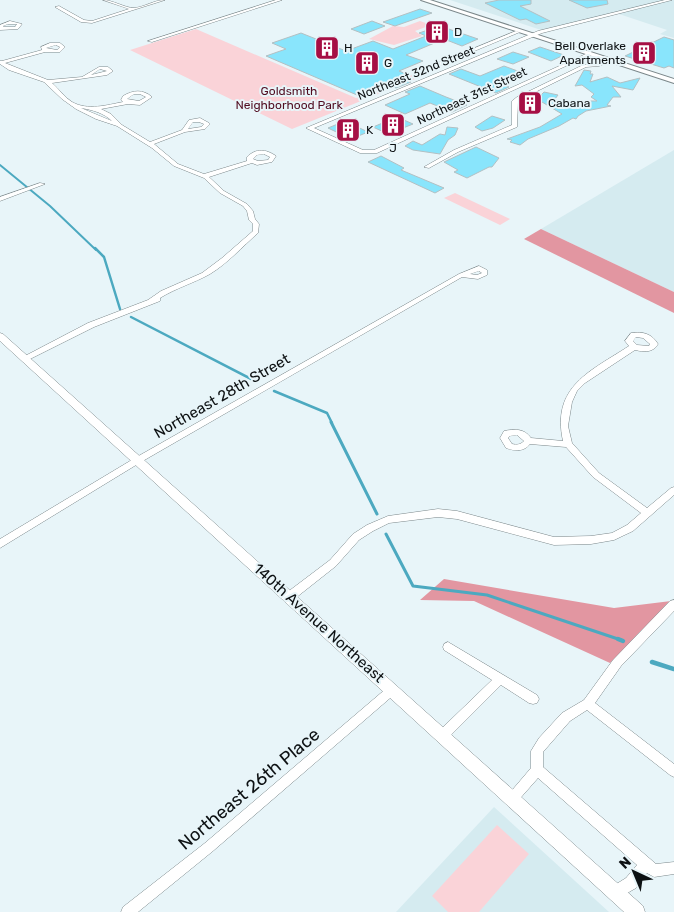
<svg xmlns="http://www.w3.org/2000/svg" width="674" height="912" viewBox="0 0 674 912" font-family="Rubik,sans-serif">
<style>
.built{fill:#d5ebf0}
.green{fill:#fad3d8}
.forest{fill:#e296a1}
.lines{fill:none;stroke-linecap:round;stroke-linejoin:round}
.stream-far3{stroke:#4ca9c0;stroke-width:2}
.stream-far2{stroke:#4ca9c0;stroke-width:2.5}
.stream-far1{stroke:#4ca9c0;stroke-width:3}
.stream{stroke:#4ca9c0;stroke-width:4.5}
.building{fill:#89e5fc;stroke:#b3c0c3}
.street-casing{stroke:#7b878a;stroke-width:1}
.secondary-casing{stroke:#7b878a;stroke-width:1}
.primary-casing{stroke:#7b878a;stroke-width:2}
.street{fill:#fff;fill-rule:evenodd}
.secondary{fill:#fff;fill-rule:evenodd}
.primary{fill:#fff;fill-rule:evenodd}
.labels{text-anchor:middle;stroke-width:4;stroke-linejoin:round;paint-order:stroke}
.far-poi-label{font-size:12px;fill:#0d1113;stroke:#e8f5f9;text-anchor:start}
.far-street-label{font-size:12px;fill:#0d1113;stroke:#e8f5f9}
.far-park-label{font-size:12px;fill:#510d21;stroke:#e8f5f9}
.street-label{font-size:15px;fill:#0d1113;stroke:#e8f5f9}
.near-street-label{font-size:18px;fill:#0d1113;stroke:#e8f5f9}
</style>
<rect width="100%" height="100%" fill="#e8f5f9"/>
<!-- built -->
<g class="built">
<path d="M450,0H674V38L660,34L667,30L616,13L541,30Z"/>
<path d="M674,150V292L541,229Z"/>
<path d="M494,807L609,912H396Z"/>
</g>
<!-- green -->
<g class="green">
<path d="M420,21L431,25L415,31L422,36L394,45L369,39L393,26L404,27Z"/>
<path d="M196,29L356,98L414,74L420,77L292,129L130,50Z"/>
<path d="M455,193L510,219L500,225L444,198Z"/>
<path d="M497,825L529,854L479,912H448L432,896Z"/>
</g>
<!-- forest -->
<g class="forest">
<path d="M541,229L674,292V313L524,239Z"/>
<path d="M444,579L614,608L671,601L610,663L474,601L420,600Z"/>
</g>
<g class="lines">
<!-- stream-far3 -->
<path class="stream-far3" d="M0,165L50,206L96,250"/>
<!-- stream-far2 -->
<g class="stream-far2">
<path d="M95,248L104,257L120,309"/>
<path d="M131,317L257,382"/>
<path d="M274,391L327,413L332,423"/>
</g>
<!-- stream-far1 -->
<g class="stream-far1">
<path d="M331,422L377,514"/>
<path d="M386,534L413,586L487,595L621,640"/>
</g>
<!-- stream -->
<g class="stream">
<path d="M618,639L623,641"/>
<path d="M652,662L674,669"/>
</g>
</g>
<!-- building -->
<g class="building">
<path d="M499,0H531V4L520,6L550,21L536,24L526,19L520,20L485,3Z"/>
<path d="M569,0H607L608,4L587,8Z"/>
<path d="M420,9L432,13L395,26L383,22Z"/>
<path d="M372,21L385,26L364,34L351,29Z"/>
<path d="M440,26L478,39L462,46L444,39L406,55L423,61L399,71L409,75L401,78L411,82L396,88L386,84L357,95L266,56L286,49L272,43L301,33L346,51L373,41L393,49L426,36L419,33Z"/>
<path d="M664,37L674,40V68L669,66L664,68L625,56Z"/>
<path d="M540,47L564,55L551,61L528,52Z"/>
<path d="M513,52L529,57L513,64L497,59Z"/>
<path d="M504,66L523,73L500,83L509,87L496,93L449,74L461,69L480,76Z"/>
<path d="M584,70L591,71L590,74H593L590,82L607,77L620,83L640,78L633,90L612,86L621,97H613L607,105L611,106L586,111L578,116L576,119L573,118L559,126L528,139L520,145L510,142L512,140L507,139L540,127L562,114L537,99L544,92L558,95L555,99L570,108L585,104L588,101H597L591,97L594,94L582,85L575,86Z"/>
<path d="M420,86L446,97L467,105L452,112L430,103L405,114L385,105L410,94L405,92Z"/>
<path d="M492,116L505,120L493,128L482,131L475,127Z"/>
<path d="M397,117L413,124L388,134L373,127Z"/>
<path d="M345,121L368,132L351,139L328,128Z"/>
<path d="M447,127L458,128L455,135L448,140L440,154L413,150L405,146L413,141L422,145L440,134L445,135Z"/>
<path d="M476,147L499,158L492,167H489L467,178L454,172L458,170L444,162Z"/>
<path d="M381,156L404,168L401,170L444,188L435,193L368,162Z"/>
</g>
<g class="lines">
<defs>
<g id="street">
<path d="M103,0C113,0 125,8 134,8C145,7 154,0 165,0L92,23L81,22L55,7L59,6L84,20L92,21L129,9Z"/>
<path d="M276,0H282L152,42L148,41Z"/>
<path d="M665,0H672L542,33L314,128L363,150H374L588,53L592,54L377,153H360L306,128L538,31Z"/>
<path d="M10,21L22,24L18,29L0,30V25ZM8,24H17L15,27H4L3,26Z"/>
<path d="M516,31L520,32L419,74L414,73Z"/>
<path d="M50,43H60L65,47L60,52H45L5,63L48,80L82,77L99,67H108L113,71L107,75L52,83C59,89 64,97 72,102C88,111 107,105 123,102L121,100L123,96C133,90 143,89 152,97L140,105L128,104L101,109L111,114L122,125L150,142L182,130L189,120L200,118L209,123L210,124L205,129L185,132L154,144L178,164L204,174L247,161V157C256,148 266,149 276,156L272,162L257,165L252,163L209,177L224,191L247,204L253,211L255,219L259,224L258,233C242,247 228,263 210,274C194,283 176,288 160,298V301L94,327L26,361L22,359L23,357L88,323L148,300L161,291L202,273L222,258L253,231V224L249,220L247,211L243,206L220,193L204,178L174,166L152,148L117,126L96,119L76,109L62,99L44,82L9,70L0,64V61H2L42,50L41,47ZM56,45L60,47L57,50L46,48ZM100,69L107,71L91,75ZM134,94H140L146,97L139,101L127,99ZM81,108C93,110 104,113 112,121ZM193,122H199L204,124L201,127L188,129ZM264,154L270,157L268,160L258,161L253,159L257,155Z"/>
<path d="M610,59L612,60V61L599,66L586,67L521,99L518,102L517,127L458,152L429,168L424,167L454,150L512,125V101L517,97L583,65L598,64Z"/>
<path d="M40,183L45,184L0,201V197Z"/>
<path d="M479,266L487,270V275L478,279L462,277L141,462L0,548V539L135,458L459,274ZM479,271L482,273L477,275L470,274Z"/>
<path d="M631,333C643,331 652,334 658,344C653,353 644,352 635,350L585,383L577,391L572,402L568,426L572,443L599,473L647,508L671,488L674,487V495L633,531L614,540L591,544L554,545L457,519L438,517L389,523L373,531L359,540L336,566L293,600L289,601L285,600L284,597L285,594L330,560L353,534L367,525L388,516L438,509L457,511L554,537L591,536L612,533L627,525L641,513L593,477L566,447L530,444C524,452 515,451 506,448L500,438L504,431C514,429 524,428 531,438L563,441C551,386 591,371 629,346L625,341ZM636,337L643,338L650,344L649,346L637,345L633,341ZM517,435L524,441C520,445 517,445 512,444L508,438L510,436Z"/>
<path d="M674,600V611L621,666L595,703L674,764V777L670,775L587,710L570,721L543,752V767L656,864L674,862V874L654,877L647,873L636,888L615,900L610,898L608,893L610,888L626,878L637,865L538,778L516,803L512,805L508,803L506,799L508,795L531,768V751L539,738L562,713L584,700L613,660L670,601Z"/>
<path d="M448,642L537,695L539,699L537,703L533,704L529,703L501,685L447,739L443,740L439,739L437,735L439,731L492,680L444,650L443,647L444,644Z"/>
<path d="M392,685L396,687L398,690L396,693L213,851L138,912H121L123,907L205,843L388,687Z"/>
</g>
<path id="secondary" d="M0,333L3,334L643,906L645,912H624L0,341Z"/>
<path id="primary" d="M421,0H430L674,79V83Z"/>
</defs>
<!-- street casing -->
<use href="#street" class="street-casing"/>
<!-- secondary casing -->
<use href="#secondary" class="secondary-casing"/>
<!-- primary casing -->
<use href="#primary" class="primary-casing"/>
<!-- street -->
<use href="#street" class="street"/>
<!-- secondary -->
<use href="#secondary" class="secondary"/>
<!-- primary -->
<use href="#primary" class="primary"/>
</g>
<!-- icons -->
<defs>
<symbol id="building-square" viewBox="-11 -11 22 22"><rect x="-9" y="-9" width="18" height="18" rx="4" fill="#a60f44" stroke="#e8f5f9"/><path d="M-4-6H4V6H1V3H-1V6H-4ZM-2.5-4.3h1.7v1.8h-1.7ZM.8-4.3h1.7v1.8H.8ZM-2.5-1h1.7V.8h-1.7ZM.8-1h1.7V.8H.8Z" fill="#fff"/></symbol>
</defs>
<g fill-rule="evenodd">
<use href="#building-square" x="423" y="18" width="28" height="28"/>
<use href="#building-square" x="313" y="34" width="28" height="28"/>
<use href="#building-square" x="630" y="39" width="28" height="28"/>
<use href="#building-square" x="353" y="49" width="28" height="28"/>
<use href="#building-square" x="516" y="89" width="28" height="28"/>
<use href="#building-square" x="379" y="111" width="28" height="28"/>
<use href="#building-square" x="334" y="116" width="28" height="28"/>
</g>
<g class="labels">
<!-- far-poi labels -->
<g class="far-poi-label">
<text x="454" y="36">D</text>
<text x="626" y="50" text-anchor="end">Bell Overlake<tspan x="626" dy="14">Apartments</tspan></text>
<text x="344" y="52">H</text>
<text x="384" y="67">G</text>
<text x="548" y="107">Cabana</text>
<text x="366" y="134">K</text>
<text x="393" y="152" text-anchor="middle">J</text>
</g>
<!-- far-street labels -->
<g class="far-street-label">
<text transform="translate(416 73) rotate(-22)" y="4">Northeast 32nd Street</text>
<text transform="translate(472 96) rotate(-25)" y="4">Northeast 31st Street</text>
</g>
<!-- far-park labels -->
<g class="far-park-label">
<text x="289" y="95">Goldsmith<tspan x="289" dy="14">Neighborhood Park</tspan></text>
</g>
<!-- street labels -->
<g class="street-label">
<text transform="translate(222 396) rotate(-30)" y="5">Northeast 28th Street</text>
<text transform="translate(319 623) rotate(42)" y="5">140th Avenue Northeast</text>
</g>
<!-- near-street labels -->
<g class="near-street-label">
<text transform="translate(249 789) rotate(-40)" y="6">Northeast 26th Place</text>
</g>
</g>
<!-- north arrow -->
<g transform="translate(634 872) rotate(316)" stroke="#e8f5f9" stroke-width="4" paint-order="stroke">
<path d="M0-4L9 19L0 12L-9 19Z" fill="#0d1113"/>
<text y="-8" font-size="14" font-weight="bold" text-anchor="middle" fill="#0d1113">N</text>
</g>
</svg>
